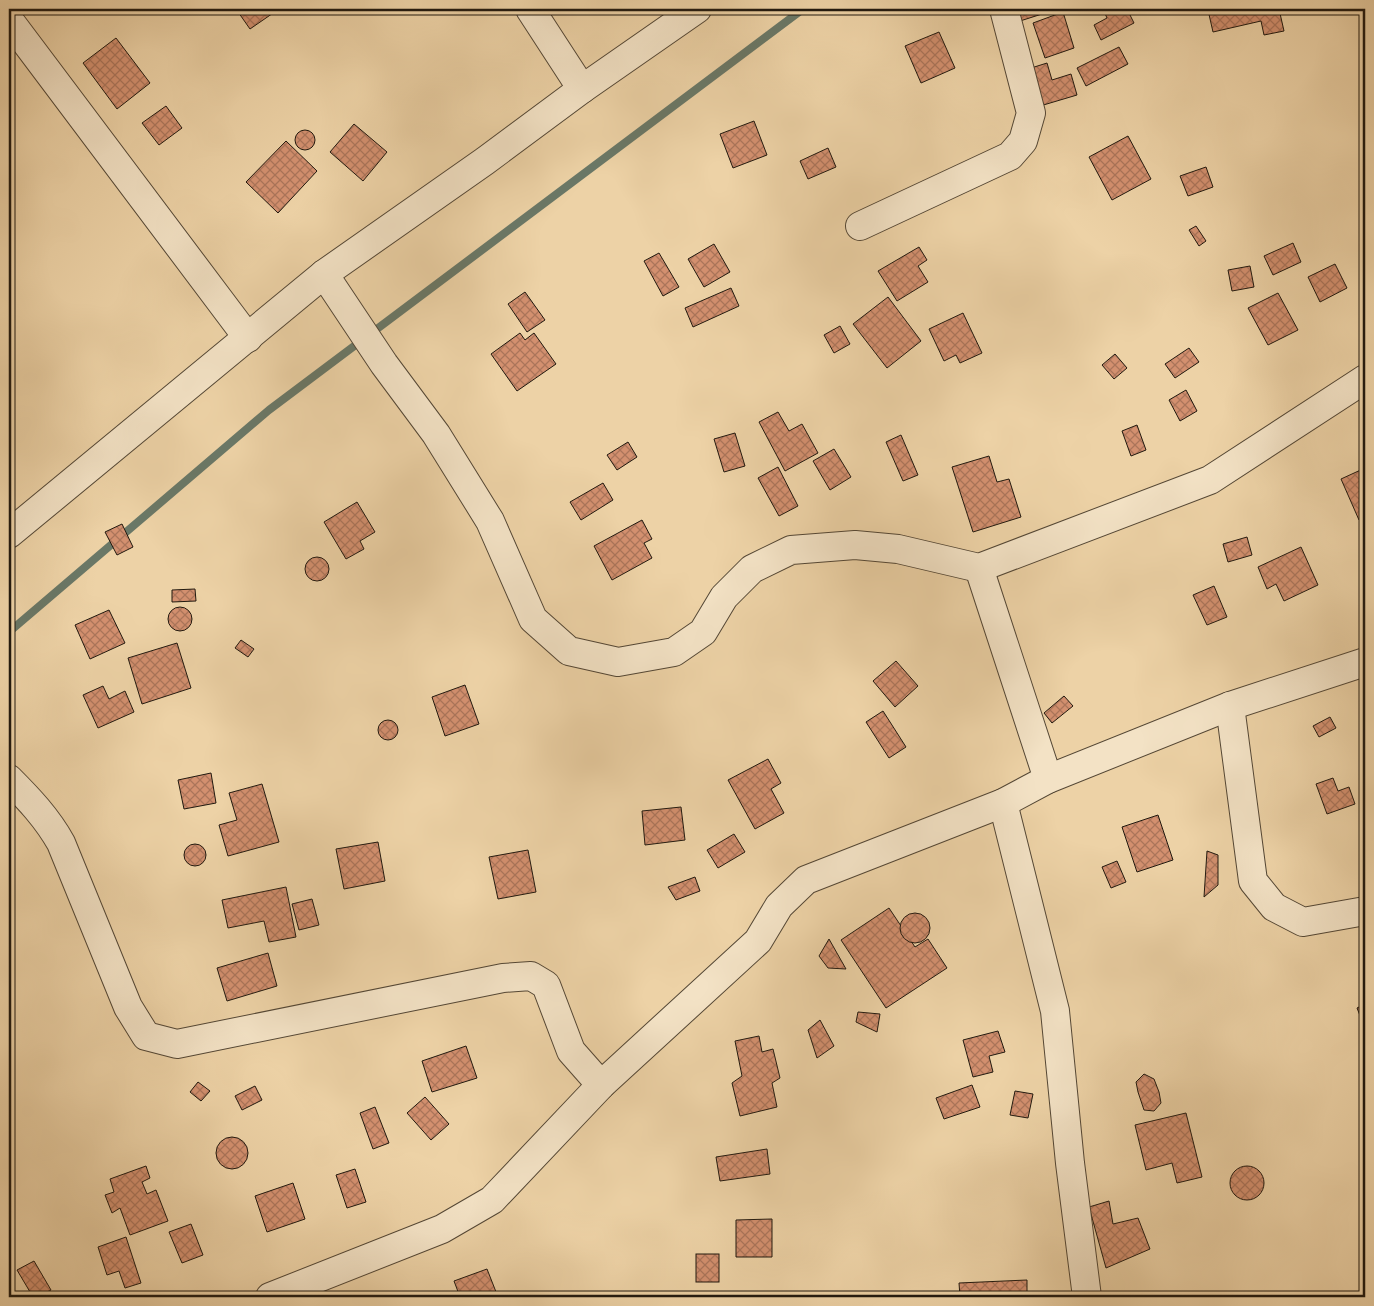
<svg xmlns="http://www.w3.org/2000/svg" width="1374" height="1306" viewBox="0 0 1374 1306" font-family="'Gentium Book Plus',serif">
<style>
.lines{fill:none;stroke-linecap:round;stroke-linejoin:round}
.stream{stroke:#6a7867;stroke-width:8}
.building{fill:url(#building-cross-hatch);stroke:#21190f}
.minor-casing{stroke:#544735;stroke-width:30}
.tertiary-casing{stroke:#544735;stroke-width:30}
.minor{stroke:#f3e2c5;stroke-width:28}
.tertiary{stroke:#f3e2c5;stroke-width:28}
</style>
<defs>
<pattern id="building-cross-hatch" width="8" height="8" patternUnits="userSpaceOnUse" patternTransform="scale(1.25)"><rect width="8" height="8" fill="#d3906f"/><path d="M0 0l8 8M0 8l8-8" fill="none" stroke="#ab755a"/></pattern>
</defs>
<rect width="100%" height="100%" fill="#edd2a6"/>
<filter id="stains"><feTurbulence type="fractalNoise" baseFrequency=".004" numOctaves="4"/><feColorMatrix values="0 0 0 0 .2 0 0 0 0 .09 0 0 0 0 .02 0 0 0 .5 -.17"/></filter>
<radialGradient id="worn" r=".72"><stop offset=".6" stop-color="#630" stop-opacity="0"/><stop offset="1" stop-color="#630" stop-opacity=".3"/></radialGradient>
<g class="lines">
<!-- stream -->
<path class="stream" d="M9,632L269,410L803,9"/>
</g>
<!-- building -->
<g class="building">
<path d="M236,9H279L250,29Z"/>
<path d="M1017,9H1041L1042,14L1020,21Z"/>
<path d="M1103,9H1127L1134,23L1101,40L1094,25L1107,18Z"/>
<path d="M1214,9H1279L1284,31L1264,35L1261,21L1213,32L1208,10Z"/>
<path d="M1063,12L1074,48L1045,58L1033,23Z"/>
<path d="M939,32L955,68L921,83L905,46Z"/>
<path d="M116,38L150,83L117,109L83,63Z"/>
<path d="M1119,47L1128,64L1086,86L1077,68Z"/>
<path d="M1047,63L1052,80L1071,74L1077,95L1040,106L1028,69Z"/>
<path d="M166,106L182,128L159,145L142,123Z"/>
<path d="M754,121L767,155L733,168L720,134Z"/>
<path d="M354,124L387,152L363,181L330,152Z"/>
<circle cx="305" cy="140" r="10"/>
<path d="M1128,136L1151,179L1112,200L1089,157Z"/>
<path d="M286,141L317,171L278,213L246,182Z"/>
<path d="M828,148L836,167L808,179L800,161Z"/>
<path d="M1206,167L1213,187L1188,196L1180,176Z"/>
<path d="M1196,226L1206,241L1199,246L1189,230Z"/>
<path d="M1293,243L1301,262L1273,275L1264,256Z"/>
<path d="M714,244L730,272L704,287L688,259Z"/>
<path d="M919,247L927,260L918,266L928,282L897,301L878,271Z"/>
<path d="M659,253L679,287L663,296L644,261Z"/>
<path d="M1335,264L1347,288L1320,302L1308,277Z"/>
<path d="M1250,266L1254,287L1232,291L1228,270Z"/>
<path d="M731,288L739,306L693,327L685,308Z"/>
<path d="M525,292L545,320L527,332L508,304Z"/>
<path d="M1278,293L1298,330L1268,345L1248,308Z"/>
<path d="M888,297L921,341L887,368L853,324Z"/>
<path d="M963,313L982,353L960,363L956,355L944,361L929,329Z"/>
<path d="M840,326L850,344L834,353L824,335Z"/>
<path d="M520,333L525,340L534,333L556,364L517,391L491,354Z"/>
<path d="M1189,348L1199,362L1175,378L1165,364Z"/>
<path d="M1115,354L1127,368L1114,379L1102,365Z"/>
<path d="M1186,390L1197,411L1180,421L1169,400Z"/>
<path d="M778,412L789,431L802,424L818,453L785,471L759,422Z"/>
<path d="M1137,425L1146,450L1131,456L1122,431Z"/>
<path d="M735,433L745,466L724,472L714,439Z"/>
<path d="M901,435L918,475L903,481L886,442Z"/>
<path d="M628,442L637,457L617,470L607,455Z"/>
<path d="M834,449L851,477L830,490L813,461Z"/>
<path d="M989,456L997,482L1009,479L1021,517L973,532L952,467Z"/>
<path d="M778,467L798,506L779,516L758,478Z"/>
<path d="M1365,468V518L1359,520L1341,479Z"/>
<path d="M603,483L613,500L581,520L570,502Z"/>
<path d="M357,502L375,532L360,541L364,549L346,559L324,522Z"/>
<path d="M642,520L652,539L644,543L652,558L612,580L594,546Z"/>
<path d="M122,524L133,547L117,555L105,532Z"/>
<path d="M1247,537L1252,555L1228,562L1223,544Z"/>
<path d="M1301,547L1318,585L1284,601L1276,584L1267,589L1258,567Z"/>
<circle cx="317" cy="569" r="12"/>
<path d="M1214,586L1227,617L1207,625L1193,595Z"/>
<path d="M195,589L196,601L172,602V590Z"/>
<circle cx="180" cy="619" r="12"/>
<path d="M109,610L125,643L90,659L75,625Z"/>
<path d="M241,640L254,649L248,657L235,648Z"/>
<path d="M177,643L191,688L142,704L128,658Z"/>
<path d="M896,661L918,686L895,707L873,681Z"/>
<path d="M465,685L479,724L445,736L432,697Z"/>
<path d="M103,686L109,699L125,691L134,712L98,728L83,695Z"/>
<path d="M1064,696L1073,706L1052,723L1044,713Z"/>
<path d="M883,711L906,747L889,758L866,722Z"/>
<path d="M1330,717L1336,728L1319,737L1313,726Z"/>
<circle cx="388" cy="730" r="10"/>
<path d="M768,759L781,783L771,789L784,813L755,829L728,780Z"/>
<path d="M211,773L216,803L184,809L178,780Z"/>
<path d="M1333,778L1338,791L1349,787L1355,804L1327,814L1316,784Z"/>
<path d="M262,784L279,842L228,856L219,825L237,820L229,793Z"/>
<path d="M681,807L685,840L645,845L642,811Z"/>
<path d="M1158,815L1173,860L1137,872L1122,827Z"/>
<path d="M734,834L745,852L718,868L707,850Z"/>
<path d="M378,842L385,881L344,889L336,849Z"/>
<circle cx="195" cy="855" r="11"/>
<path d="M528,850L536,892L498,899L489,857Z"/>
<path d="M1207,851L1218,855V885L1204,897Z"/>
<path d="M1117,861L1126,882L1111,888L1102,867Z"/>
<path d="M695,877L700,891L676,900L668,887Z"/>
<path d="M286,887L296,937L269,942L264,921L228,928L222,900Z"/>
<path d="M312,899L319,925L299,930L292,904Z"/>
<path d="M889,908L915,947L928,939L947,968L886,1008L841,940Z"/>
<circle cx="915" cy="928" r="15"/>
<path d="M829,939L846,969L828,968L819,956Z"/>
<path d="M268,953L277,986L227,1001L217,968Z"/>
<path d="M1365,1004V1028L1357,1008Z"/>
<path d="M858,1012L880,1014L877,1032L856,1022Z"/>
<path d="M820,1020L834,1046L817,1058L808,1030Z"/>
<path d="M998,1031L1005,1052L989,1056L993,1072L973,1077L963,1040Z"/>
<path d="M759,1036L762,1052L773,1049L780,1078L772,1083L777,1107L740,1116L732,1083L742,1076L735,1041Z"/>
<path d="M466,1046L477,1078L432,1092L422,1061Z"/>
<path d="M1144,1074L1154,1079L1159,1092L1161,1103L1154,1111L1144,1110L1138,1092L1136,1082Z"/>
<path d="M198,1082L210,1091L201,1101L190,1092Z"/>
<path d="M972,1085L980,1107L944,1119L936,1098Z"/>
<path d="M255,1086L262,1100L242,1110L235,1096Z"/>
<path d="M1015,1091L1033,1094L1028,1118L1010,1115Z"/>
<path d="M425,1097L449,1124L431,1140L407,1113Z"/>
<path d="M375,1107L389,1143L373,1149L360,1113Z"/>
<path d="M1186,1113L1202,1177L1177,1183L1172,1163L1146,1170L1135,1125Z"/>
<circle cx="232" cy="1153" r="16"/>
<path d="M767,1149L770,1174L720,1181L716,1157Z"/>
<circle cx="1247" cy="1183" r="17"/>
<path d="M146,1166L150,1178L142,1182L147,1194L156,1190L168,1221L130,1235L120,1208L112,1213L105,1195L114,1192L110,1179Z"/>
<path d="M355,1169L366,1202L347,1208L336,1175Z"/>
<path d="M293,1183L305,1219L267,1232L255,1196Z"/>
<path d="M1109,1201L1113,1224L1138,1218L1150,1249L1106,1268L1089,1207Z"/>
<path d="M1365,1215V1235L1361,1225Z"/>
<path d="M772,1219V1257H736V1220Z"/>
<path d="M191,1224L203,1255L182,1263L169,1232Z"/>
<path d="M126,1237L141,1283L125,1288L119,1271L107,1275L98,1247Z"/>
<path d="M9,1238L13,1261L9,1262Z"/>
<rect x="696" y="1254" width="23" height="28"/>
<path d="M34,1261L51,1290L37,1297H33L17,1270Z"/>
<path d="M487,1269L498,1297H460L454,1281Z"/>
<path d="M1027,1280V1297H960L959,1283Z"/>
<rect x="719" y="1295" width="31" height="2"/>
</g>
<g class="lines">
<defs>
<g id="minor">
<path d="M530,9L582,89"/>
<path d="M9,20L248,338"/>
<path d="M860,226L1010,156L1023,141L1031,113L1004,9"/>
<path d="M324,274L384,364L436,434L490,521L533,619L569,651L618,662L674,652L703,632L724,597L752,569L791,550L855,545L898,549L979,568L1210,480L1365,379"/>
<path d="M979,568L1048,779"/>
<path d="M1230,706L1253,881L1274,907L1303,922L1365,911"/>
<path d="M9,779C29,799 47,818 61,843L128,1007L146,1036L177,1044L503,978L531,976L546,985L571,1051L601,1085"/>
<path d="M1003,803L1055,1011L1070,1163L1087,1297"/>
<path d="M270,1297L442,1229L492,1200L601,1085L758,941L779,906L806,880L1003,803L1048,779L1230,706L1365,662"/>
</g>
<path id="tertiary" d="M9,534L324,274L485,161L582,89L697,9"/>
</defs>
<!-- minor casing -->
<use href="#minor" class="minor-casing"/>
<!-- tertiary casing -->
<use href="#tertiary" class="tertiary-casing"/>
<!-- minor -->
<use href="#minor" class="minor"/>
<!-- tertiary -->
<use href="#tertiary" class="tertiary"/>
</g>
<!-- margin -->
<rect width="1374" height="1306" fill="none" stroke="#edd2a6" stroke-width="30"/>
<rect x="10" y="10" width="1354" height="1286" fill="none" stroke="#21190f" stroke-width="2.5"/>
<rect x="15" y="15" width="1344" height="1276" fill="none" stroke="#21190f"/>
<rect width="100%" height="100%" filter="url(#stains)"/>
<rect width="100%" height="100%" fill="url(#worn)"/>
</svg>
